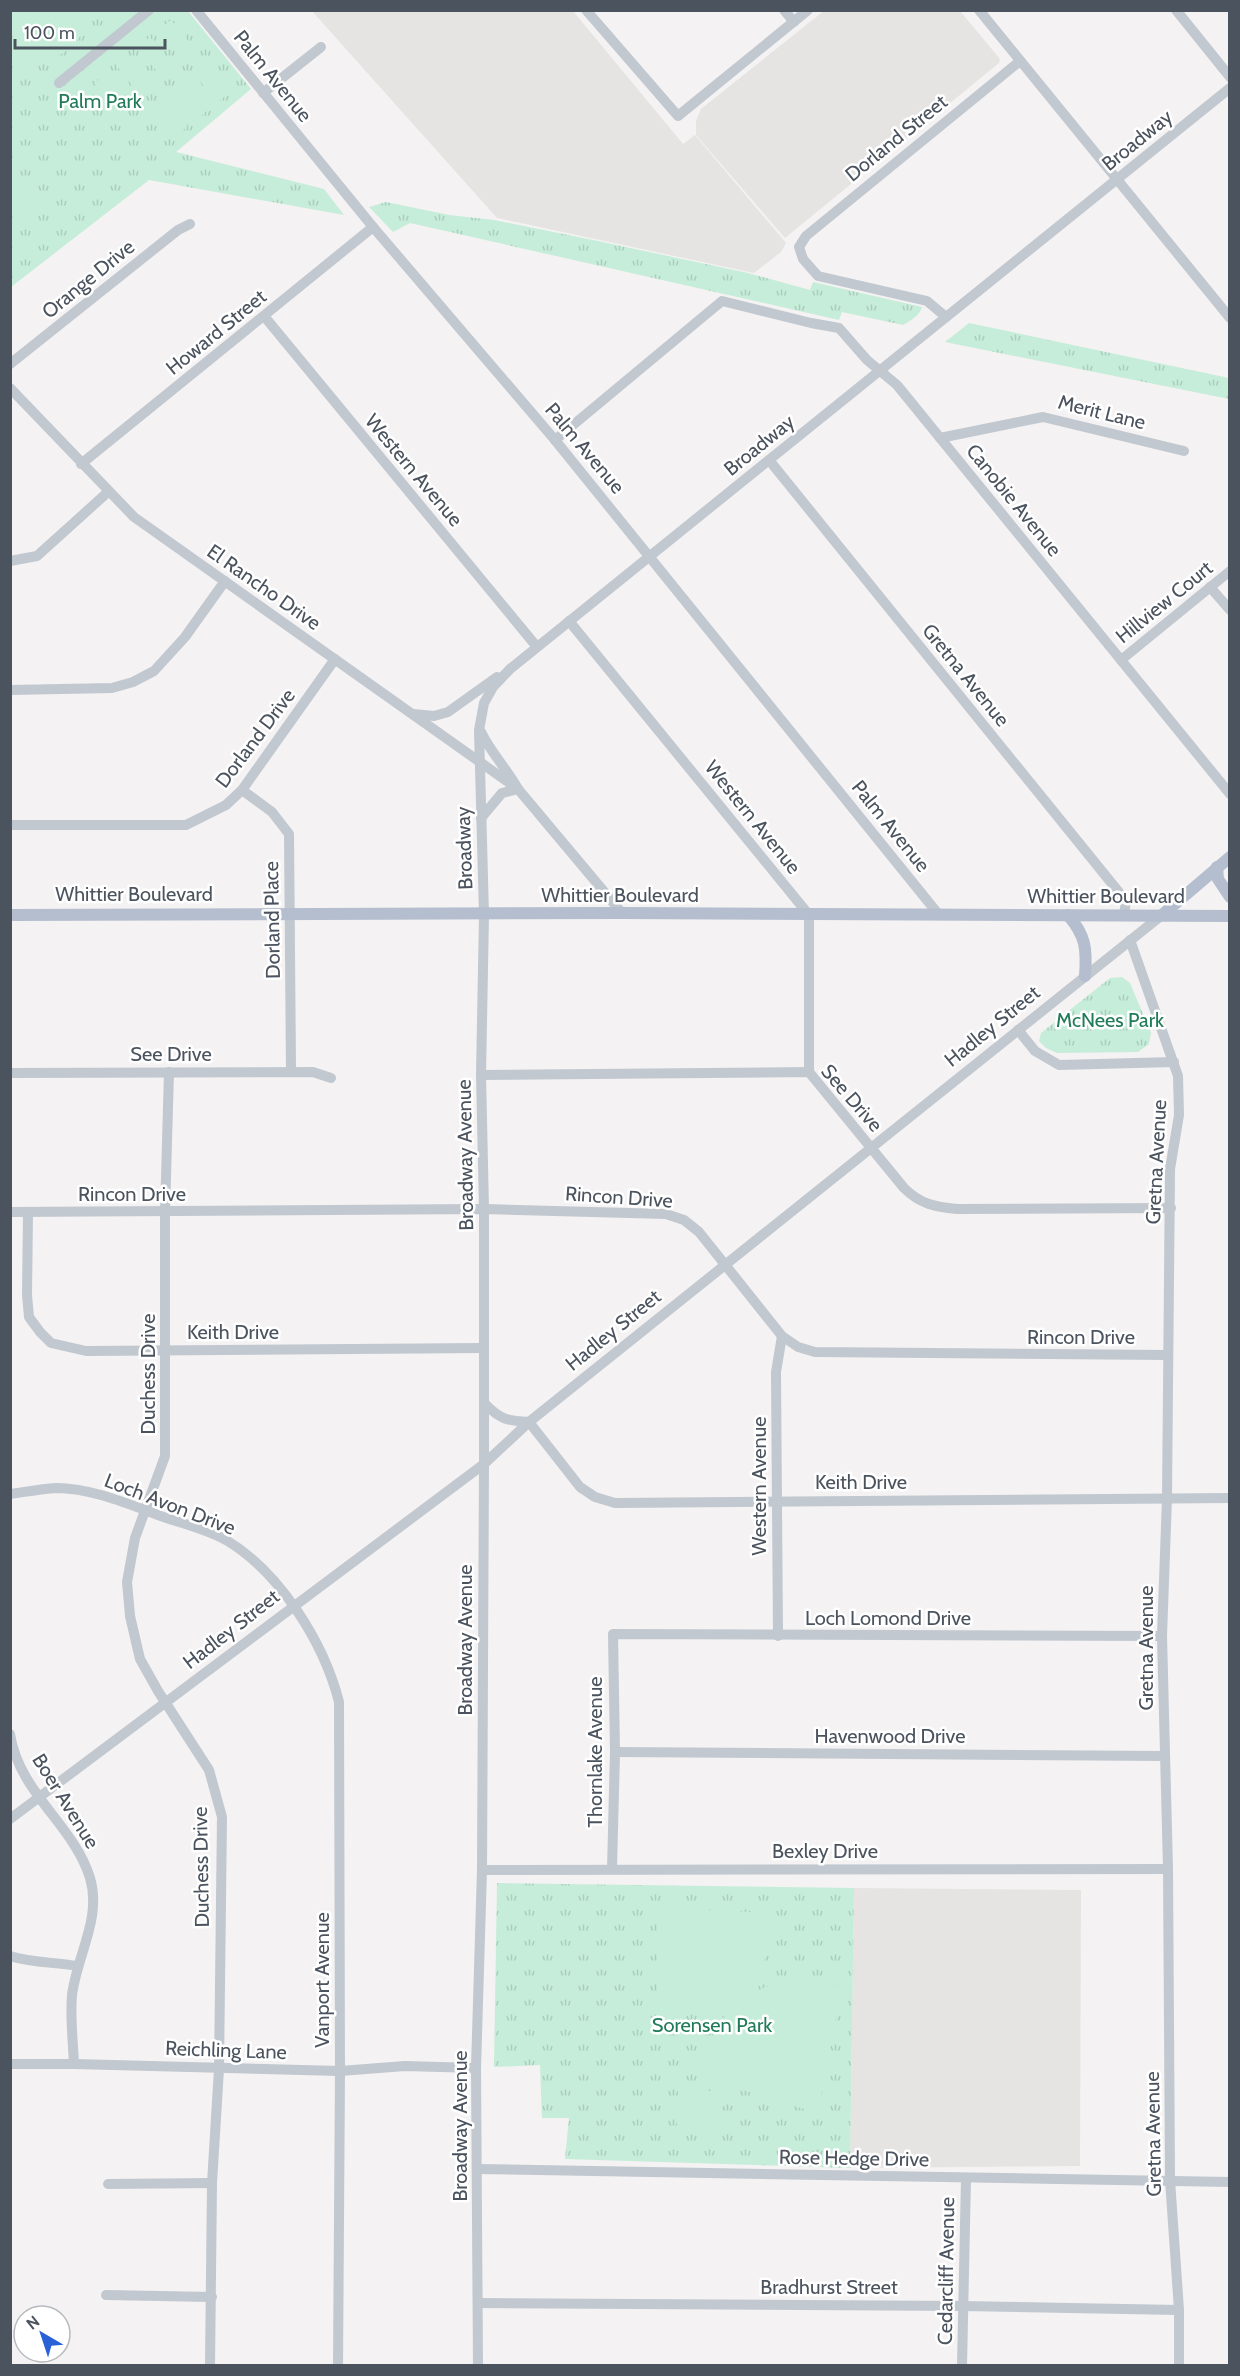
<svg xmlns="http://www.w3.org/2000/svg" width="1240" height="2376" viewBox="0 0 1240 2376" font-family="Cabin,sans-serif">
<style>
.education{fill:#e5e4e3}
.grass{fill:url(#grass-tufts)}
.pitch{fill:#c6edd9}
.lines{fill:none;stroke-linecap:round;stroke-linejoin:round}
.minor{stroke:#c1c8cf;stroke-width:10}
.major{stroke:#b4bece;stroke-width:12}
.labels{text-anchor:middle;stroke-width:5;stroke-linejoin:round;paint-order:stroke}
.street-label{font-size:20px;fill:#4b535e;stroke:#fff}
.park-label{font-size:20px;fill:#207b58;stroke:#fff}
</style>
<defs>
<pattern id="grass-tufts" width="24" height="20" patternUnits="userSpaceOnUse" patternTransform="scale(1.5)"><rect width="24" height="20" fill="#c6edd9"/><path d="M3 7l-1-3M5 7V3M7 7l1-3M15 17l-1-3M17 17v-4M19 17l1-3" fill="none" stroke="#accdbd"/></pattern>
</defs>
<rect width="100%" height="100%" fill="#f4f2f2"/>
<!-- education -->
<g class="education">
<path d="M825,10L960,11L1000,59L999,63L785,238L696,135V121L701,109Z"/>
<path d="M312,11H573L683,144L695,135L786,243L781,252L754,273L497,218Z"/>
<path d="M854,1888L1081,1890L1080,2166L850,2168Z"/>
</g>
<!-- grass -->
<g class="grass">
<path d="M11,11H188L251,89L176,152L324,189L344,215L149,180L11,287Z"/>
<path d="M386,202L449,215L494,220L593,240L748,273L810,290L813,282L922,307C920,315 910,321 903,325L842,312L839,320L410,223L393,232L369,207Z"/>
<path d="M969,323L1229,378V399L945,342Z"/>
<path d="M1122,977L1130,983L1151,1033L1149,1044L1138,1052L1057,1053L1046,1048L1039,1041L1041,1033L1110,978Z"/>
<path d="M497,1883L854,1888L850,2168L565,2159L569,2118H542L540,2065L494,2067Z"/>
</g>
<!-- pitch -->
<g class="pitch">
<path d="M77,10L90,28L74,42L75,45L55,58L52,54L43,56L34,53L25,61L11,47L20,39L11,28V24L24,13L23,11Z"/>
<path d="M171,20L194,48L181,58L158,30Z"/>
<path d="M150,37L172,65L160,75L137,48Z"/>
<path d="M129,55L151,82L138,93L116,65Z"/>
<path d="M208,64L230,92L217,103L195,75Z"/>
<path d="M107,72L130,100L117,110L94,83Z"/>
<path d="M186,82L209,109L196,120L174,92Z"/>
<path d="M165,99L188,126L175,137L152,109Z"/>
<path d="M23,177L48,208L30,222L11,198V187Z"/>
<path d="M664,1908L770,1913L771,1942L758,1974L736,1998L701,2014L657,2015V1915Z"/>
<path d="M789,1980H816L842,1986L820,2103L807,2110L701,2077C712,2020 731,1994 789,1980Z"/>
<path d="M678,2090L700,2091L699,2127H677Z"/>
<rect x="701" y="2091" width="22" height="36"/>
</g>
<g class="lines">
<!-- minor -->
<g class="minor">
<path d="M196,10L373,227L555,440L939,915"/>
<path d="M586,10L678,116L808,10"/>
<path d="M784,10L794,22"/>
<path d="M979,10L1230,318"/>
<path d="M1176,10L1230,77"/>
<path d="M59,83L149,10"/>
<path d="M263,93L321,47"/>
<path d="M264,316L537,647"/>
<path d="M946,317L927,301L818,276L803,259L799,247L806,236L1020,61"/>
<path d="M10,364L178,230L190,224"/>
<path d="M10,388L134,517L518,789"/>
<path d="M940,438L1043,417L1184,451"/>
<path d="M555,440L722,301L811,323L839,328L867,360L897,385L1230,794"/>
<path d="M769,460L1126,901L1124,915"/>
<path d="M81,464L373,227"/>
<path d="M10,561L37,556L108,492"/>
<path d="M1210,587L1230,610"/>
<path d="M569,621L809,915V1072"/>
<path d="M1121,660L1230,571"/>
<path d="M10,690L112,688L133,682L154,671L185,637L225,581"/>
<path d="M413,714L434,716L448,712L497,677"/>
<path d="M481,732C491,753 507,769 518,789L622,913"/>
<path d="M242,790L272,812L289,834L291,1072"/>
<path d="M481,818L502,793L518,789"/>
<path d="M10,825H186L226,805L242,790L335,659"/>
<path d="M1130,940L1178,1076L1179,1115L1170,1169L1167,1498L1162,1636L1168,1869L1170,2180L1179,2310V2366"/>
<path d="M1018,1030L1035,1051L1059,1065L1174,1062"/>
<path d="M169,1072L165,1212V1456L135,1538L127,1582L130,1616L140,1659L158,1691L209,1770L222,1817L219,2069L212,2183L210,2366"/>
<path d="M10,1073L313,1072L331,1078"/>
<path d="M481,1075L809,1072L904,1188C920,1204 935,1207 957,1209L1171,1208"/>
<path d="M10,1212L484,1209L666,1214L684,1220L699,1232L782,1336L798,1347L815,1352L1167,1355"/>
<path d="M28,1212L27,1295L29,1317L40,1332L51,1343L86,1351L484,1348"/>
<path d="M484,1403C500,1419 506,1421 529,1422"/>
<path d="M529,1422L580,1487L595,1497L615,1503L1230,1498"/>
<path d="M10,1494C25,1492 41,1489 56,1488C90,1488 126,1503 158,1515C180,1523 206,1529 226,1540C280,1572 324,1643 339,1702L340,2071L338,2366"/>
<path d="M778,1636L776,1372L782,1336"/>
<path d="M10,1734C19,1793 74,1825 90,1878C102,1918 77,1955 72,1995C70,2017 73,2041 74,2064"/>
<path d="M615,1752L1164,1756"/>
<path d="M10,1819L484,1464L529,1422L1162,915"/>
<path d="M612,1869L615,1752L613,1634L1162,1636"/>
<path d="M482,1870L1168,1869"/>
<path d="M10,1956C32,1963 54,1962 77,1966"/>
<path d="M10,2064H74L340,2071L405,2066L476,2068"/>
<path d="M478,2169L1230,2182"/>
<path d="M108,2184L212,2183"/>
<path d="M106,2295L212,2297"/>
<path d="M478,2303L962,2306L1179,2310"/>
<path d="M478,2366L476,2068L482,1870L484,1464V1209L481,1075L484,915L479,730L484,703L493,687L510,669L1230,88"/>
<path d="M962,2366L966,2178"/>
</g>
<!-- major -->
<g class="major">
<path d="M1217,867L1218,879L1230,897"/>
<path d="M10,915L622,913L1230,916"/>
<path d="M1068,915C1086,936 1087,949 1085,976"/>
<path d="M1162,915L1230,857"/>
</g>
</g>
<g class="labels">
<!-- street labels -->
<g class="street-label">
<text transform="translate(273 76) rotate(51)" y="7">Palm Avenue</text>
<text transform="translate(896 138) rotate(-39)" y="7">Dorland Street</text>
<text transform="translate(1137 140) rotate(-39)" y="7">Broadway</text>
<text transform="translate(88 279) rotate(-39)" y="7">Orange Drive</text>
<text transform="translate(216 332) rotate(-39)" y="7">Howard Street</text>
<text transform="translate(1102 412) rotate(14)" y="7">Merit Lane</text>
<text transform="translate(759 445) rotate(-39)" y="7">Broadway</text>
<text transform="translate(585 448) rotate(50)" y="7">Palm Avenue</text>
<text transform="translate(414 470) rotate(50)" y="7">Western Avenue</text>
<text transform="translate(1014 500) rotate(51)" y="7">Canobie Avenue</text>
<text transform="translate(264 587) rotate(35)" y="7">El Rancho Drive</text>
<text transform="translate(1164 602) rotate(-39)" y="7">Hillview Court</text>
<text transform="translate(966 675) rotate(51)" y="7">Gretna Avenue</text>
<text transform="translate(255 738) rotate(-53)" y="7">Dorland Drive</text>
<text transform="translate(753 817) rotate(51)" y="7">Western Avenue</text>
<text transform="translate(891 826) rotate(51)" y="7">Palm Avenue</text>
<text transform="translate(464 848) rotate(-92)" y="7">Broadway</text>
<text x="134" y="901">Whittier Boulevard</text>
<text x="620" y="902">Whittier Boulevard</text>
<text x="1106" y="903">Whittier Boulevard</text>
<text transform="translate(272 920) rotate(-91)" y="7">Dorland Place</text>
<text transform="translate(992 1026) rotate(-39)" y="7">Hadley Street</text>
<text x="171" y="1061">See Drive</text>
<text transform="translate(852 1098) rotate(49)" y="7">See Drive</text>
<text transform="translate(465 1155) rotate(-91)" y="7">Broadway Avenue</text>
<text transform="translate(1156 1162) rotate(-87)" y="7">Gretna Avenue</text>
<text x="132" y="1201">Rincon Drive</text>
<text transform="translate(619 1197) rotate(4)" y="7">Rincon Drive</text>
<text transform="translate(613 1330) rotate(-39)" y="7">Hadley Street</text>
<text x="233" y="1339">Keith Drive</text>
<text x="1081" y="1344">Rincon Drive</text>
<text transform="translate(148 1374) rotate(-90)" y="7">Duchess Drive</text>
<text x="861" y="1489">Keith Drive</text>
<text transform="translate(759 1486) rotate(-90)" y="7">Western Avenue</text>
<text transform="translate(170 1504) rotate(21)" y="7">Loch Avon Drive</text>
<text x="888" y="1625">Loch Lomond Drive</text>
<text transform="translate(231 1629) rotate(-38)" y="7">Hadley Street</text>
<text transform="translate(465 1640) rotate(-90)" y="7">Broadway Avenue</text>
<text transform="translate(1146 1648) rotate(-90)" y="7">Gretna Avenue</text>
<text x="890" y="1743">Havenwood Drive</text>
<text transform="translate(595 1752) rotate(-90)" y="7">Thornlake Avenue</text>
<text transform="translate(66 1801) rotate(58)" y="7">Boer Avenue</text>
<text x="825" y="1858">Bexley Drive</text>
<text transform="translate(201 1867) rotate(-91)" y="7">Duchess Drive</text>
<text transform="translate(322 1980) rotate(-90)" y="7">Vanport Avenue</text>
<text transform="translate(226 2050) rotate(2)" y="7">Reichling Lane</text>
<text transform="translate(460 2126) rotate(-90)" y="7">Broadway Avenue</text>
<text transform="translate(1153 2134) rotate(-91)" y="7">Gretna Avenue</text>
<text transform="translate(854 2158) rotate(1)" y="7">Rose Hedge Drive</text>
<text transform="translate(946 2271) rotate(-89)" y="7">Cedarcliff Avenue</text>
<text x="829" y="2294">Bradhurst Street</text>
</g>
<!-- park labels -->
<g class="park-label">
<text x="100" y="108">Palm Park</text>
<text x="1110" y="1027">McNees Park</text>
<text x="712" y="2032">Sorensen Park</text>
</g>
</g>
<!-- border -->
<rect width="1240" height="2376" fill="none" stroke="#4b535e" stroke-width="24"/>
<!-- north arrow -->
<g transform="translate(42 2334) rotate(321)"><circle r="28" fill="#ffffff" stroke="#b7babf" stroke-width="1.5"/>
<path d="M0-4.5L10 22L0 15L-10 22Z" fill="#2a61d6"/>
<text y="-9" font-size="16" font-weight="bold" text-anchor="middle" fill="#4b535e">N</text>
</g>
<!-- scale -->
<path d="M15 39v9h150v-9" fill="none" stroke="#4b535e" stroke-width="3"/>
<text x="24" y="39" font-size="18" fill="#4b535e" stroke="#ffffff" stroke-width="4.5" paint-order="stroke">100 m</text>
</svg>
